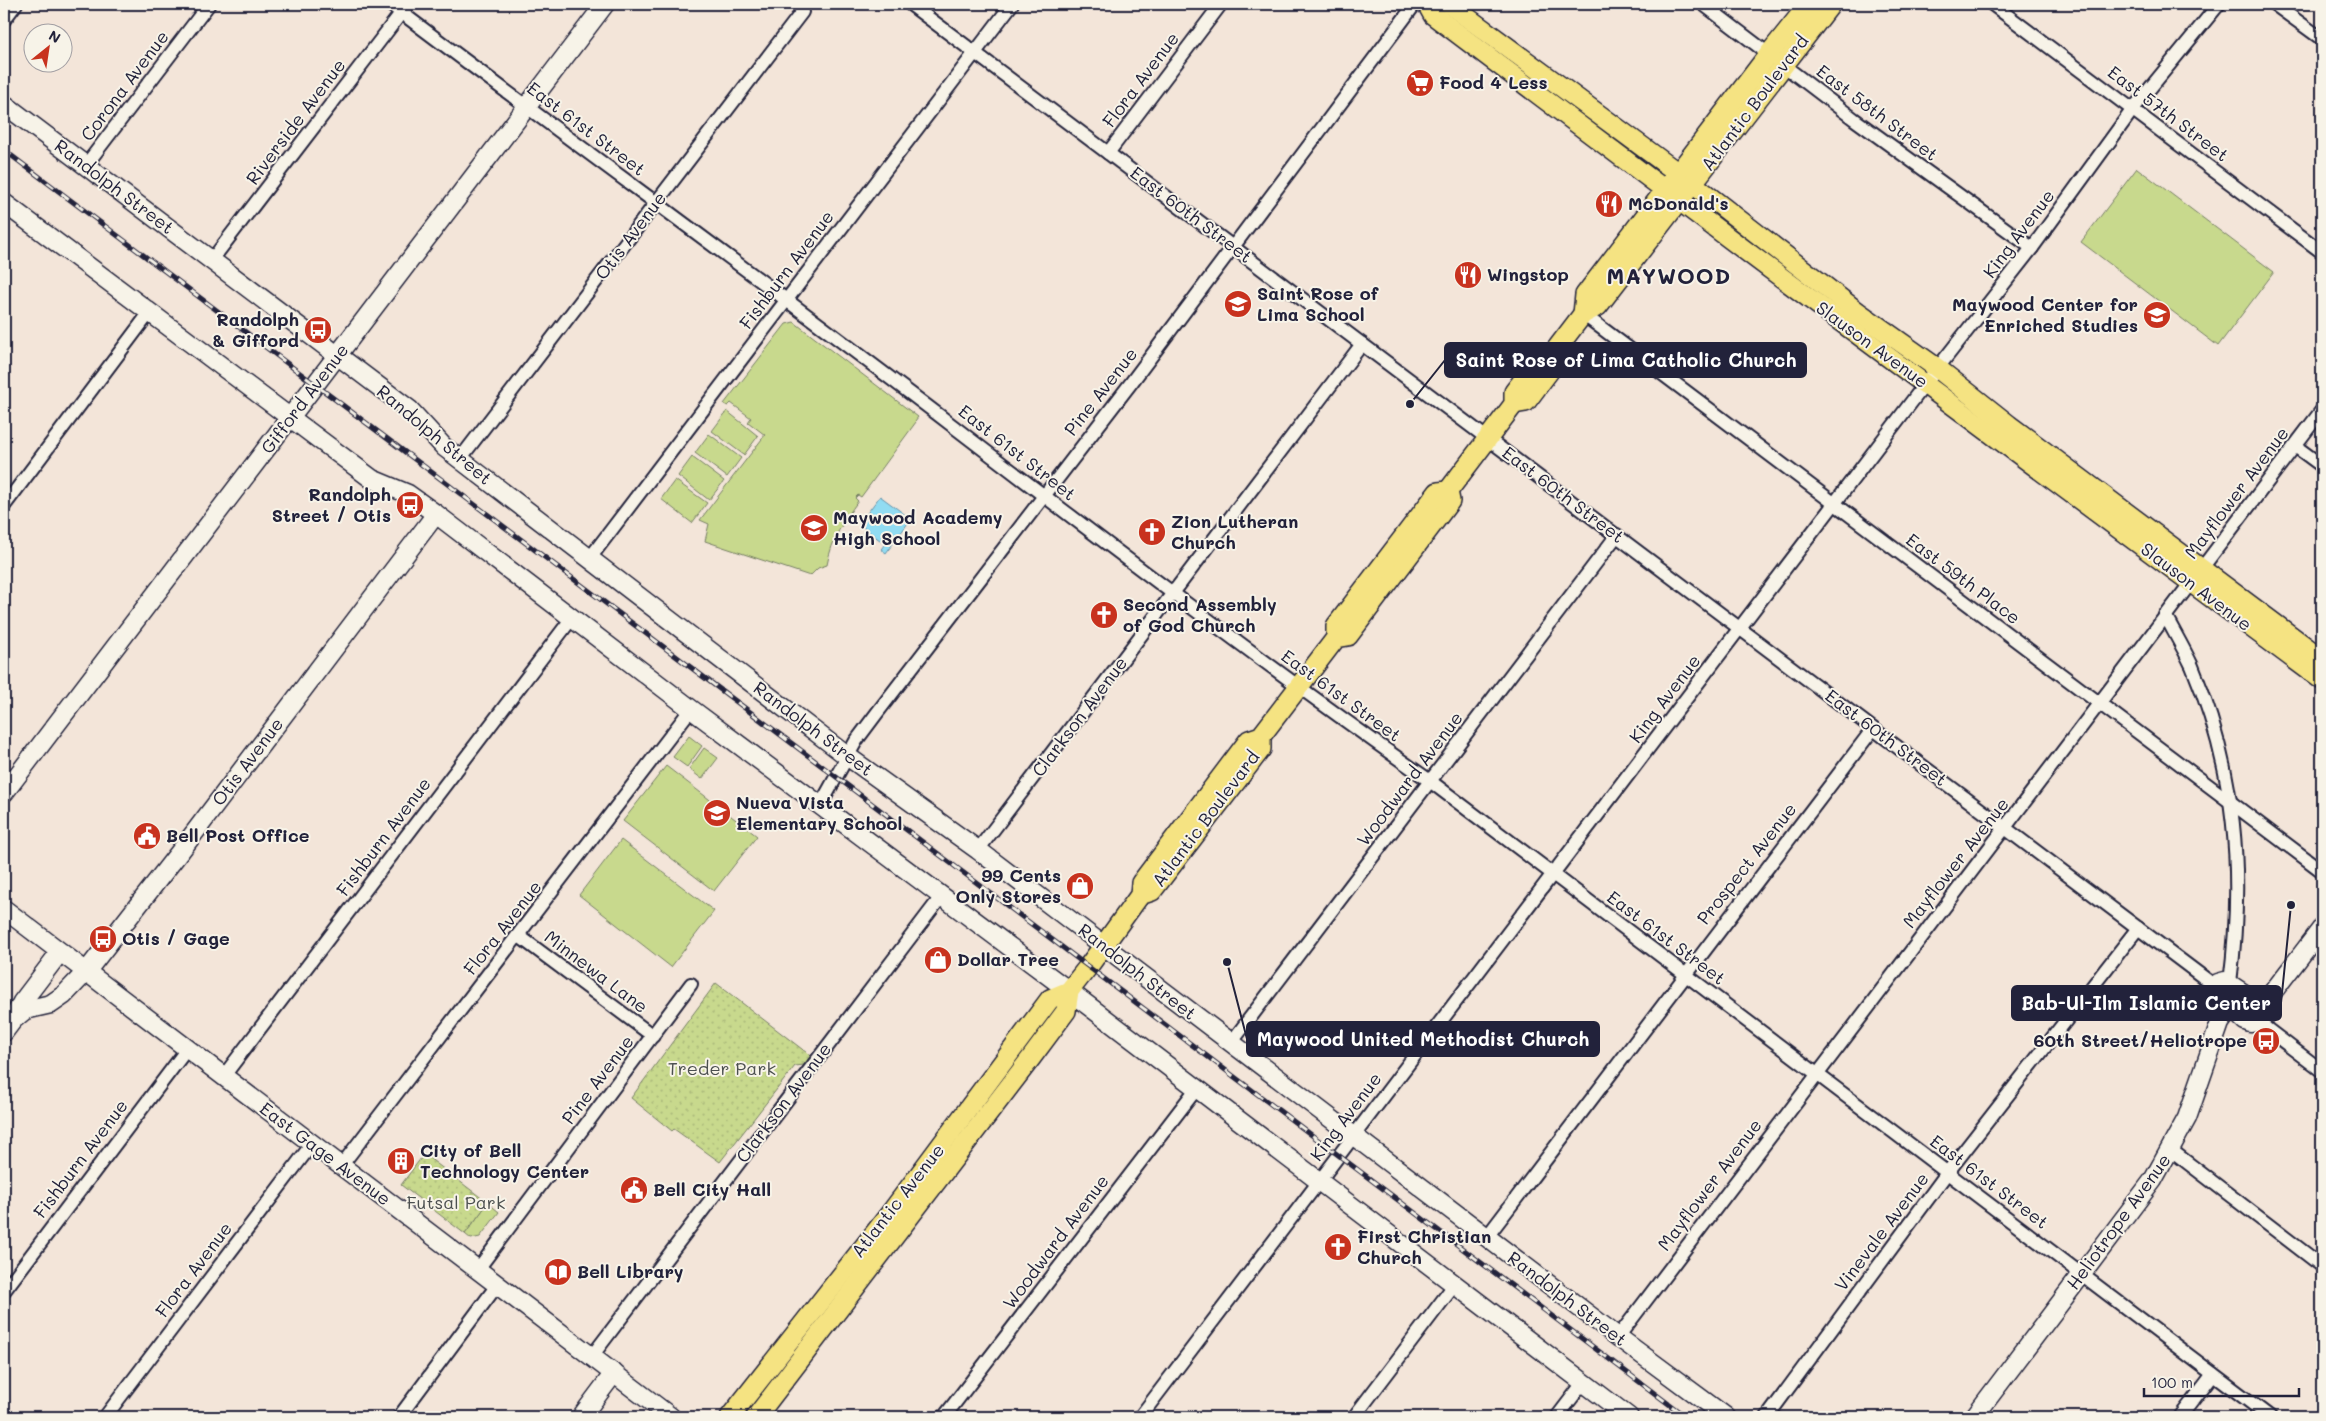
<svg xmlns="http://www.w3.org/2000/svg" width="2326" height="1421" viewBox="0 0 2326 1421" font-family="Mali,sans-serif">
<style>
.grass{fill:#c8d98d;stroke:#757e64}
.park{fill:url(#park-dots);stroke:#757e64}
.water{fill:#91dcf2;stroke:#6592a9}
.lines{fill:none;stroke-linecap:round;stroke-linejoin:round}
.street-casing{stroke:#22223b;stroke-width:16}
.secondary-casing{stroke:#22223b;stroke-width:21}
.primary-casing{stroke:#22223b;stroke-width:22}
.street{stroke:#f7f3e8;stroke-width:12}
.secondary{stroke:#f7f3e8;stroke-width:18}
.primary{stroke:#f5e382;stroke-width:19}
.rail-casing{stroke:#22223b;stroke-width:5}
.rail{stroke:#f7f3e8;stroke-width:3;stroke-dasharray:9;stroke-linecap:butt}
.labels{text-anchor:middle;stroke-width:4;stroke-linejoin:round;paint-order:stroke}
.street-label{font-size:18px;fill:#22223b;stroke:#f7f3e8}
.poi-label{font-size:18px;font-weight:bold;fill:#22223b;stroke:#f7f3e8;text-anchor:start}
.park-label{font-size:18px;fill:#4c5050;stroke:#f7f3e8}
.district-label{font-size:22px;font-weight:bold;letter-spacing:1px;fill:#22223b;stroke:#f7f3e8}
.leader{fill:none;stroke:#22223b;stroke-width:2}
.callout-dot{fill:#22223b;stroke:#f7f3e8;stroke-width:2}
.callout{fill:#22223b;stroke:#22223b;stroke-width:2}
.callout-label{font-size:19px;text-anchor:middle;font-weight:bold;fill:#fff}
</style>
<defs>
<pattern id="park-dots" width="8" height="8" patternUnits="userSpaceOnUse" patternTransform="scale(1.25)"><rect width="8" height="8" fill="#c8d98d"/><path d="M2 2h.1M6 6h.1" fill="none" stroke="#acba7b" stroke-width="1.8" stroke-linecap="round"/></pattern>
</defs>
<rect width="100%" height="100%" fill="#f3e5d9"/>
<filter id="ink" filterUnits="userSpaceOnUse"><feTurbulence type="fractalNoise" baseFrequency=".02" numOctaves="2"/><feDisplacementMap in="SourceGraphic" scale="10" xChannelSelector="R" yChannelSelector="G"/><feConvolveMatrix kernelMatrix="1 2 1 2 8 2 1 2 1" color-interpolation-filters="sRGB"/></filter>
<g filter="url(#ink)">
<!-- grass -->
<g class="grass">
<path d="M2137,168L2274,272L2218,346L2081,242Z"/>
<path d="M794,322L918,417L915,421L916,422L861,497L858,495L855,498L858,501C843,522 832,538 827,565L818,568L810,576L705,541L709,524L700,520L765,435L748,422L751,418L731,403L728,406L724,404L786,324Z"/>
<path d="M727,411L758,436L744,455L712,431Z"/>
<path d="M709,434L741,458L727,477L695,453Z"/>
<path d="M692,457L724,481L709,500L678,476Z"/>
<path d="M675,480L707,503L692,523L661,499Z"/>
<path d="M689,736L702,746L687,767L673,757Z"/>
<path d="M704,748L718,758L702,779L689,769Z"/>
<path d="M666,766L757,836L714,891L623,821Z"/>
<path d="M621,840L714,911L671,967L579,895Z"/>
<path d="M488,1203L499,1212L480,1237L471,1239L465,1234Z"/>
</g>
<!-- park -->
<g class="park">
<path d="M716,983L811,1056L804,1065L795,1066L720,1162L674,1129L672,1131L631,1098Z"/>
<path d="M424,1154L488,1203L465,1234L401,1185Z"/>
</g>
<!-- water -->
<path class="water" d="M880,496L911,519L886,553L881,549L885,544L859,524Z"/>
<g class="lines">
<defs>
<g id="street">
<path d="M390,4C576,145 764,281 949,423C1108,545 1267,666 1430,781L2270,1417"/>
<path d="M910,4L2215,986"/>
<path d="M1703,4L1854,119L2032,248"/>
<path d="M1992,4L2322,252"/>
<path d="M2274,4L2322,39"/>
<path d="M4,20L16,4"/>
<path d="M1108,153L1221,4"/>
<path d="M86,165L209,4"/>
<path d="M211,261L408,4"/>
<path d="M1583,314L2322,871"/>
<path d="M2295,446L2322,466"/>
<path d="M460,459L802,12"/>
<path d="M4,506L150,312"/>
<path d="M590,558L1012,4"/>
<path d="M2165,615C2174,632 2184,649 2192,666C2236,771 2244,872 2230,983"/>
<path d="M820,806L856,741L877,713L1131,383L1415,4"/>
<path d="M978,850L1362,344"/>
<path d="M519,936L653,1036"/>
<path d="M2258,1022L2322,1071"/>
<path d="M1231,1043L1617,535"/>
<path d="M223,1077L572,618"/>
<path d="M2171,1150L2322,1266"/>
<path d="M341,1166L691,709"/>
<path d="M1486,1238L1873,729"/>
<path d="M478,1269L691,984"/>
<path d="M4,1291L187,1049"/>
<path d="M1618,1337L2322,410"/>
<path d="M592,1356L941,897"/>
<path d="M105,1417L312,1144"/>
<path d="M399,1417L498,1284"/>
<path d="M944,1417L1197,1088"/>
<path d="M1140,1417L1929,379L2032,248L2133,109L2219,4"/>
<path d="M1354,1417L1455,1284"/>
<path d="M1557,1417L1583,1383"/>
<path d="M1767,1417L1947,1173L2138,928"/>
<path d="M2180,1417L2213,1374"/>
</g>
<g id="secondary">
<path d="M4,104L410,410L444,447L847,756L978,850L1618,1337L1726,1417"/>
<path d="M4,203L372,479L408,494L436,514L691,709L1069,991L1629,1417"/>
<path d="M4,793L605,4"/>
<path d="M4,909L671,1417"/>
<path d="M2225,981L2260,1004L2263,1014L2258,1022L2250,1023L2245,1021L2218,995L2215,986L2218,983Z"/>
<path d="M2262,1006L2322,928"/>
<path d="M14,1017L22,1002L60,952"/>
<path d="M4,1032L13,1020L25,1010L51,1004L64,995L86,972L182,849L436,514"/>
<path d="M581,1417L614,1373"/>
<path d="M1974,1417L2153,1180L2187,1118L2220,1023L2231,1008"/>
</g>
<g id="primary">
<path d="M1427,4L1433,15L1758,260L2322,680"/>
<path d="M1449,4L1693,184L1858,312L1937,368L2009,425L2322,659"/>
<path d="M1583,314L1585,295L1769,54L1809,4"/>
<path d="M1514,404L1526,402L1553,366L1551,356"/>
<path d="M1336,638L1348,636L1450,501L1448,491L1514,404V392L1541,357L1551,356L1583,314L1598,306L1831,4"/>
<path d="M1140,895L1152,891L1261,749V736"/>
<path d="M730,1417L892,1211L1050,999L1069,991L1088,967L1140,895L1141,883L1249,740L1261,736L1336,638V626L1438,492L1448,491"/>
<path d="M756,1417L1031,1058L1066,1011L1069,991"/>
</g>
</defs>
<!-- street casing -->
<use href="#street" class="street-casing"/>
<!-- secondary casing -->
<use href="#secondary" class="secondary-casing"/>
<!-- primary casing -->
<use href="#primary" class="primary-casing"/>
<!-- street -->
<use href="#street" class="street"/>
<!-- secondary -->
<use href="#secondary" class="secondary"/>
<!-- primary -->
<use href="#primary" class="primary"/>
<defs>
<path id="rail" d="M4,150L1686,1417"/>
</defs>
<!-- rail casing -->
<use href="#rail" class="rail-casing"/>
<!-- rail -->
<use href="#rail" class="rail"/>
</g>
</g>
<!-- icons -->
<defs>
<symbol id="supermarket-disc" viewBox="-11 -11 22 22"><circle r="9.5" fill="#c8321e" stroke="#f7f3e8"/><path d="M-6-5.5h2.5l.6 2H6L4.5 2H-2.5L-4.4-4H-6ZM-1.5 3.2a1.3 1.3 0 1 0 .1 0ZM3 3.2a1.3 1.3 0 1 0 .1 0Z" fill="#fff"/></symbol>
<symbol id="restaurant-disc" viewBox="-11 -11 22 22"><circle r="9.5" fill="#c8321e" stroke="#f7f3e8"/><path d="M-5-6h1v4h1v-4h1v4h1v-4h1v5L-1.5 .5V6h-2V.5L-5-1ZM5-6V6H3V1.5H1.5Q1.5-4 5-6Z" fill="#fff"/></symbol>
<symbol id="school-disc" viewBox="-11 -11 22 22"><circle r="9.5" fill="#c8321e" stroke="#f7f3e8"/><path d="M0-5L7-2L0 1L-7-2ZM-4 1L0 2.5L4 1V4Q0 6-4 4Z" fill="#fff"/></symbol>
<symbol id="bus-disc" viewBox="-11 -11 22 22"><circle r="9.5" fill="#c8321e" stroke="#f7f3e8"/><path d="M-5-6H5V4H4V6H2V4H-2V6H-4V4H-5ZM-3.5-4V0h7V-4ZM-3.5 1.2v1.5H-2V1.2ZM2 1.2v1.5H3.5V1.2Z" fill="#fff"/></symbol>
<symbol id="church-disc" viewBox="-11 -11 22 22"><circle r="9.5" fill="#c8321e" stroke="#f7f3e8"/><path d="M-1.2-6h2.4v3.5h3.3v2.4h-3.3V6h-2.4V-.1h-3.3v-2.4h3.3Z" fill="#fff"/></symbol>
<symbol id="civic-disc" viewBox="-11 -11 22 22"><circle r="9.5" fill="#c8321e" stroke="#f7f3e8"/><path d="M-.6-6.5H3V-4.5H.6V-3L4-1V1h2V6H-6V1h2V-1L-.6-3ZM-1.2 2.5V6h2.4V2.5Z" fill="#fff"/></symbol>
<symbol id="shop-disc" viewBox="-11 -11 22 22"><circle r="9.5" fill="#c8321e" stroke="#f7f3e8"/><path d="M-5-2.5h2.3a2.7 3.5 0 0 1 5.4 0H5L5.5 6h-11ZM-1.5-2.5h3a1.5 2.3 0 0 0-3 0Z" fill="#fff"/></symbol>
<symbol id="building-disc" viewBox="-11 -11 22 22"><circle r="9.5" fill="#c8321e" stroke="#f7f3e8"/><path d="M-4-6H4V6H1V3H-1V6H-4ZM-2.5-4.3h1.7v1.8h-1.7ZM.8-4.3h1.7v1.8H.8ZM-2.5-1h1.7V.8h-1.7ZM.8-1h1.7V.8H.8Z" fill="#fff"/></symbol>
<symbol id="library-disc" viewBox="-11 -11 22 22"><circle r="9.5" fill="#c8321e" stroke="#f7f3e8"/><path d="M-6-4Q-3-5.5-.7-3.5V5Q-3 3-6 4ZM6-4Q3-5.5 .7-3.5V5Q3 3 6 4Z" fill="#fff"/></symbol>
</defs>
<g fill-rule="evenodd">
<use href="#supermarket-disc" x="1404" y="67" width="32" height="32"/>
<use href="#restaurant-disc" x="1593" y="188" width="32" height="32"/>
<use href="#restaurant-disc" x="1452" y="259" width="32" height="32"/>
<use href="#school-disc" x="1222" y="288" width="32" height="32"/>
<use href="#school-disc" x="2141" y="299" width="32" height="32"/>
<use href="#bus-disc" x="302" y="314" width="32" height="32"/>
<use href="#bus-disc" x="394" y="489" width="32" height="32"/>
<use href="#school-disc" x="798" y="512" width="32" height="32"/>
<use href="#church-disc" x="1136" y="516" width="32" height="32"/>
<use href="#church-disc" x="1088" y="599" width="32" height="32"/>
<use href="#school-disc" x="701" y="797" width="32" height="32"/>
<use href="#civic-disc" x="131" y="820" width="32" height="32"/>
<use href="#shop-disc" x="1064" y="870" width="32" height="32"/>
<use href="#bus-disc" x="87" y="923" width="32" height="32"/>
<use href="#shop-disc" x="922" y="944" width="32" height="32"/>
<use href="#bus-disc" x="2250" y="1025" width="32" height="32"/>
<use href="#building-disc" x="385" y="1145" width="32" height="32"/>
<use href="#civic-disc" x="618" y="1174" width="32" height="32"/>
<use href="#church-disc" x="1322" y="1231" width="32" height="32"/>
<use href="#library-disc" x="542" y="1256" width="32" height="32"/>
</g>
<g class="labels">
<!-- street labels -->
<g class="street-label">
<text transform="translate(1141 80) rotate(-53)" y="6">Flora Avenue</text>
<text transform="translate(125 86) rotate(-53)" y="6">Corona Avenue</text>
<text transform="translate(1755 103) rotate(-53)" y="6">Atlantic Boulevard</text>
<text transform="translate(1877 113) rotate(37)" y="6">East 58th Street</text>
<text transform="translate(2168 114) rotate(37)" y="6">East 57th Street</text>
<text transform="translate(296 122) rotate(-53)" y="6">Riverside Avenue</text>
<text transform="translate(586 129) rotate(37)" y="6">East 61st Street</text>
<text transform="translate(114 187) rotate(37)" y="6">Randolph Street</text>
<text transform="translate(1191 215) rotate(37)" y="6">East 60th Street</text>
<text transform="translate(2019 234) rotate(-53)" y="6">King Avenue</text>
<text transform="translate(631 236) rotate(-53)" y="6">Otis Avenue</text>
<text transform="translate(787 270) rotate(-53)" y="6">Fishburn Avenue</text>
<text transform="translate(1872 345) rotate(36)" y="6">Slauson Avenue</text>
<text transform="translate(1101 392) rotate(-52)" y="6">Pine Avenue</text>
<text transform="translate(305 399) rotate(-53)" y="6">Gifford Avenue</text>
<text transform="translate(434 435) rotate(40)" y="6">Randolph Street</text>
<text transform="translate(1017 453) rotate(38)" y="6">East 61st Street</text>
<text transform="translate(2237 493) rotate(-53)" y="6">Mayflower Avenue</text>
<text transform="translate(1563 495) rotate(37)" y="6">East 60th Street</text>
<text transform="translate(1963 579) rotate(37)" y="6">East 59th Place</text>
<text transform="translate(2196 587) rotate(37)" y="6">Slauson Avenue</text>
<text transform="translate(1341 696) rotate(36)" y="6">East 61st Street</text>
<text transform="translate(1665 699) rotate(-53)" y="6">King Avenue</text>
<text transform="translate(1080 717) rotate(-53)" y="6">Clarkson Avenue</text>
<text transform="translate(813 729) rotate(37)" y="6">Randolph Street</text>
<text transform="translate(1886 738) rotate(37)" y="6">East 60th Street</text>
<text transform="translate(248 762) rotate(-53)" y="6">Otis Avenue</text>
<text transform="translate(1410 779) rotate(-53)" y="6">Woodward Avenue</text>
<text transform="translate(1206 819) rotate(-53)" y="6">Atlantic Boulevard</text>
<text transform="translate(384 837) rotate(-53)" y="6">Fishburn Avenue</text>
<text transform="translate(1956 863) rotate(-52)" y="6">Mayflower Avenue</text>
<text transform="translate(1747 864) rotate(-52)" y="6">Prospect Avenue</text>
<text transform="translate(503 928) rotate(-52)" y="6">Flora Avenue</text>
<text transform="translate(1666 938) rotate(37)" y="6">East 61st Street</text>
<text transform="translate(596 972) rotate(37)" y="6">Minnewa Lane</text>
<text transform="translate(1137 972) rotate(38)" y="6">Randolph Street</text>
<text transform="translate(598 1080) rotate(-53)" y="6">Pine Avenue</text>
<text transform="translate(784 1103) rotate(-53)" y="6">Clarkson Avenue</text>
<text transform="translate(1346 1117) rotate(-53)" y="6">King Avenue</text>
<text transform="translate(325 1154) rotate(37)" y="6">East Gage Avenue</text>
<text transform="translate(81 1159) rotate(-53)" y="6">Fishburn Avenue</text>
<text transform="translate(1989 1182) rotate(37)" y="6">East 61st Street</text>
<text transform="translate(1710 1185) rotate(-53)" y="6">Mayflower Avenue</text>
<text transform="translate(898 1201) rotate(-52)" y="6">Atlantic Avenue</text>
<text transform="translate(2119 1222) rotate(-54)" y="6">Heliotrope Avenue</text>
<text transform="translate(1882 1232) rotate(-53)" y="6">Vinevale Avenue</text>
<text transform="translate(1056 1242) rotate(-53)" y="6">Woodward Avenue</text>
<text transform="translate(194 1270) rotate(-53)" y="6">Flora Avenue</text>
<text transform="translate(1567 1299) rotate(37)" y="6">Randolph Street</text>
</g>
<!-- poi labels -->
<g class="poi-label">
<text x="1439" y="89">Food 4 Less</text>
<text x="1628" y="210">McDonald's</text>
<text x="1487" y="281">Wingstop</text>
<text x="1257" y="300">Saint Rose of<tspan x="1257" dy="21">Lima School</tspan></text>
<text x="2138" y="311" text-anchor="end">Maywood Center for<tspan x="2138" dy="21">Enriched Studies</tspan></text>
<text x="299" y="326" text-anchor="end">Randolph<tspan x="299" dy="21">&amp; Gifford</tspan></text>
<text x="391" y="501" text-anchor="end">Randolph<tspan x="391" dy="21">Street / Otis</tspan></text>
<text x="833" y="524">Maywood Academy<tspan x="833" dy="21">High School</tspan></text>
<text x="1171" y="528">Zion Lutheran<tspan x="1171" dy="21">Church</tspan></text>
<text x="1123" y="611">Second Assembly<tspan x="1123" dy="21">of God Church</tspan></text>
<text x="736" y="809">Nueva Vista<tspan x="736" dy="21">Elementary School</tspan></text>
<text x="166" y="842">Bell Post Office</text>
<text x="1061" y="882" text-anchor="end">99 Cents<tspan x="1061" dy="21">Only Stores</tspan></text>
<text x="122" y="945">Otis / Gage</text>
<text x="957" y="966">Dollar Tree</text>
<text x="2247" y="1047" text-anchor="end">60th Street/Heliotrope</text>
<text x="420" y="1157">City of Bell<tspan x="420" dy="21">Technology Center</tspan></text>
<text x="653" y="1196">Bell City Hall</text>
<text x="1357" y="1243">First Christian<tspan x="1357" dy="21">Church</tspan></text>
<text x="577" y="1278">Bell Library</text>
</g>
<!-- park labels -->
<g class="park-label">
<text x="722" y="1075">Treder Park</text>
<text x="456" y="1209">Futsal Park</text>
</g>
<!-- district labels -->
<g class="district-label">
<text x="1669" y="284">MAYWOOD</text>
</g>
</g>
<!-- callouts -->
<path class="leader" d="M1410 404L1445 360M2291 905L2281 1003M1227 962L1247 1039"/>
<g class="callout-dot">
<circle cx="1410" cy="404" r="5"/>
<circle cx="2291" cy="905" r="5"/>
<circle cx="1227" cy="962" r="5"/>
</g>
<g class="callout">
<rect x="1445" y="343" width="361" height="34" rx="5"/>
<rect x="2012" y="986" width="269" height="34" rx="5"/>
<rect x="1247" y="1022" width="352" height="34" rx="5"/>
</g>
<g class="callout-label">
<text x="1626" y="367">Saint Rose of Lima Catholic Church</text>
<text x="2146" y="1010">Bab-Ul-Ilm Islamic Center</text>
<text x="1423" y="1046">Maywood United Methodist Church</text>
</g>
<!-- margin -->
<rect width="2326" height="1421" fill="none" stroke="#f7f3e8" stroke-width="20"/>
<rect x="10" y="10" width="2306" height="1401" fill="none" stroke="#22223b" stroke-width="2" filter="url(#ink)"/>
<!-- north arrow -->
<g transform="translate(48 48) rotate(30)"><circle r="24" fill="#f7f3e8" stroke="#a29fa3"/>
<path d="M0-4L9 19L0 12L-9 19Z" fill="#c8321e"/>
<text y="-8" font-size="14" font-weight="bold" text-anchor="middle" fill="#22223b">N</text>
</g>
<!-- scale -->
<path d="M2144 1388v8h155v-8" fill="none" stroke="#22223b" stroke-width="2.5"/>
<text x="2151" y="1388" font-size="15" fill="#22223b" stroke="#f7f3e8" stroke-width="4" paint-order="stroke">100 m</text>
</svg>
